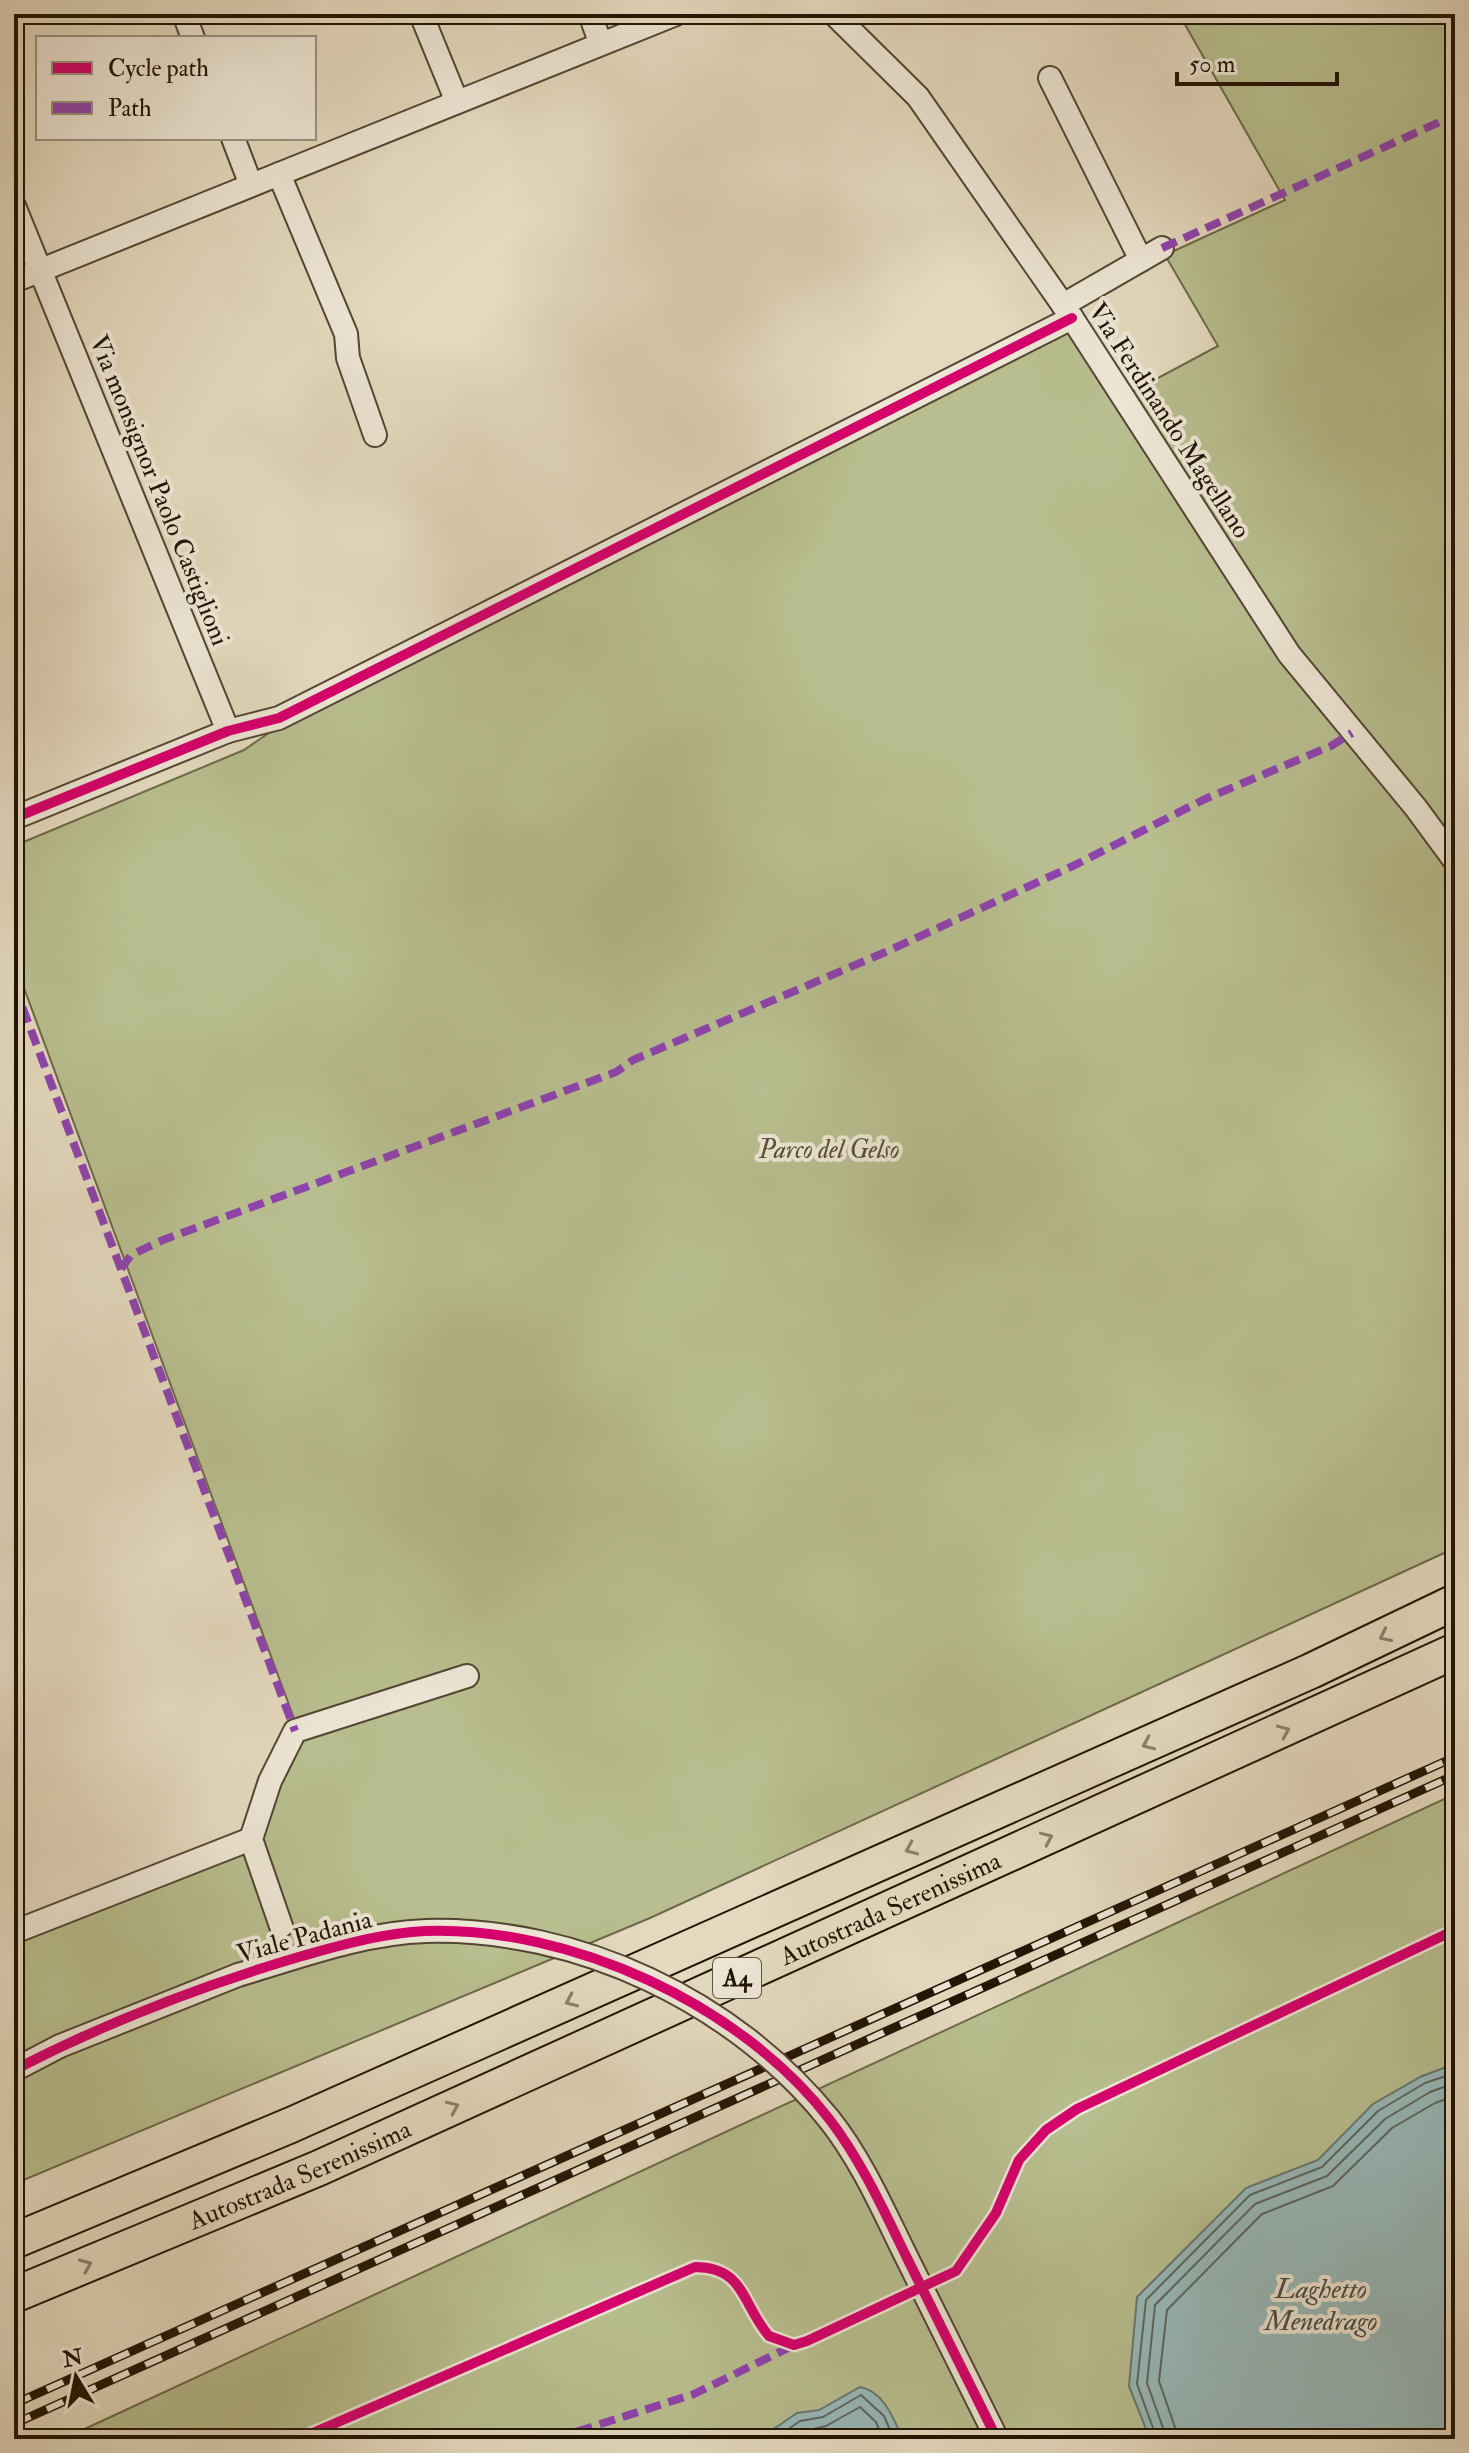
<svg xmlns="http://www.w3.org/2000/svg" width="1469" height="2453" viewBox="0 0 1469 2453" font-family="'IM FELL Double Pica',serif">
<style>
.green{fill:#b8be8f;stroke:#6c694a;stroke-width:2}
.water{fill:#98b9ba;stroke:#687771;stroke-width:2}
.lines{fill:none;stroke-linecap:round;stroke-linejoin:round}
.shore{stroke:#5c665f;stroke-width:2}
.minor-casing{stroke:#524532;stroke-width:26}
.highway-casing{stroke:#211404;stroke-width:38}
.minor{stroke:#ede6d5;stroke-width:22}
.highway{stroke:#e4d9be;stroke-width:34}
.rail-casing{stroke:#211404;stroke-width:9}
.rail{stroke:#ede6d5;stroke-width:6;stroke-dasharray:18;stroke-linecap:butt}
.minor-bridge-casing{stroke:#524532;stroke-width:26;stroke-linecap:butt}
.minor-bridge{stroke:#ede6d5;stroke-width:22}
.quiet{stroke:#8e44ad;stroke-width:8;stroke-dasharray:16 8;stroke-linecap:butt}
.cycleway-casing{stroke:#ede6d5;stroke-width:15}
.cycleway{stroke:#d6006c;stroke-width:10}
.oneway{stroke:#8c806a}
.labels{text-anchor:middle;stroke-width:8;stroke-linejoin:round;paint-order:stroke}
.shield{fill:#ede6d5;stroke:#5e5343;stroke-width:2}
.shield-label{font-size:24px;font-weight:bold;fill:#211404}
.street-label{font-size:26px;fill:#211404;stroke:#ede6d5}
.park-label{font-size:26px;font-style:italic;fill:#565035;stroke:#ede6d5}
.water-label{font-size:28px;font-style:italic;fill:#4b4e44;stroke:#ede6d5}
</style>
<rect width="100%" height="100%" fill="#e4d9be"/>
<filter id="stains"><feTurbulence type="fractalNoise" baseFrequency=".0025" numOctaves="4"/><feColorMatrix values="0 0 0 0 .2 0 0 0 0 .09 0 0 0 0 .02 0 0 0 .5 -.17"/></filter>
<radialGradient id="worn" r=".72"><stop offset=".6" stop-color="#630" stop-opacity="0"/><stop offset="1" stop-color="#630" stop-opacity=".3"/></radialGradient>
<!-- green -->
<g class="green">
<path d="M1179,14H1455V1548L650,1918L14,2184V1938L258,1842L296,1724L14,961V846L244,750L279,726L1067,328L1117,400L1218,346L1165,255L1285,200Z"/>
<path d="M1455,1794V2439H63Z"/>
</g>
<!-- water -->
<g class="water">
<path d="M1455,2064V2439H1150L1129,2386L1137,2297L1246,2188L1318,2160L1373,2104L1422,2076Z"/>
<path d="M860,2387C884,2391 894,2420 903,2439H759L797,2413L819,2410Z"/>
</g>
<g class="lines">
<!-- shore -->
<g class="shore">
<path d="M774,2439L800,2421L823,2417L861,2395L884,2416L894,2439"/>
<path d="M795,2439L804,2431L826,2426L860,2407L876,2422L883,2439"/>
<path d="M1157,2439L1137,2384L1146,2300L1250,2195L1322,2167L1378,2111L1425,2083L1455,2073"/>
<path d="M1167,2439L1147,2383L1155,2305L1255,2204L1327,2176L1385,2119L1430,2092L1455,2083"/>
<path d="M1179,2439L1159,2381L1167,2310L1262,2214L1333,2186L1392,2128L1435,2103L1455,2096"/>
</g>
<defs>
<g id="minor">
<path d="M184,14L193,38"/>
<path d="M421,14L457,102"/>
<path d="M590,14L600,42"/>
<path d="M834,14L918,97L1072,318L1289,654L1416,808L1455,861"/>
<path d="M1050,78L1141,260"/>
<path d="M233,138L251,185"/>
<path d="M279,174L346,334L348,358L375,435"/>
<path d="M14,206L228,731"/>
<path d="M14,281L676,14"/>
<path d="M1063,305L1162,248"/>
<path d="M14,818L228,731L279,718L1072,318"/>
<path d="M281,1926L251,1839L270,1781L295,1731L467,1676"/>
<path d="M14,1932L251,1839"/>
<path d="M14,2070L60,2046L238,1975"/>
</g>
<g id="highway">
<path d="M14,2241L291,2125L1311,1671L1455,1602"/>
<path id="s1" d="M14,2295L319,2168L1455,1651"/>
</g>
</defs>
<!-- minor casing -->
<use href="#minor" class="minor-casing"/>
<!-- highway casing -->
<use href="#highway" class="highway-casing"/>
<!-- minor -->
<use href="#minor" class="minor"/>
<!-- highway -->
<use href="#highway" class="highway"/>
<defs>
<g id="rail">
<path d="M14,2404L1455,1757"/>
<path d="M14,2424L1455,1775"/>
</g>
</defs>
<!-- rail casing -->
<use href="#rail" class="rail-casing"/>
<!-- rail -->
<use href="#rail" class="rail"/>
<defs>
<path id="minor-bridge" d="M238,1975C299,1957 362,1933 426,1931C577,1927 734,2001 829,2119C860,2158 881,2205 903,2250C934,2313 966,2376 997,2439"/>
</defs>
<!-- minor-bridge casing -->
<use href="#minor-bridge" class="minor-bridge-casing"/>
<!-- minor-bridge -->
<use href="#minor-bridge" class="minor-bridge"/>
<!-- quiet -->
<g class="quiet">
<path d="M1162,248L1455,115"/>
<path d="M14,985L295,1731"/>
<path d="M121,1269L131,1255L163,1240L616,1072L633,1060L888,951L1075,865L1205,799L1331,746L1352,733"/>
<path d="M554,2439L694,2394L794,2345"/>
</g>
<defs>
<g id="cycleway">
<path d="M14,818L228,731L279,718L1072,318"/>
<path d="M14,2070C105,2023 203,1985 302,1956C342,1945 383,1933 425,1931C570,1926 741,2004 830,2120C862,2162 884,2211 907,2258C937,2318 967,2379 997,2439"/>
<path d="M299,2439L695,2267C745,2267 742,2305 769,2336L794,2345L807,2341L956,2271L996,2213L1019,2160L1046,2130L1077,2109L1455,1930"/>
</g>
</defs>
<!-- cycleway casing -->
<use href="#cycleway" class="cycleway-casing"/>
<!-- cycleway -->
<use href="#cycleway" class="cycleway"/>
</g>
<!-- one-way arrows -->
<defs><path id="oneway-chevron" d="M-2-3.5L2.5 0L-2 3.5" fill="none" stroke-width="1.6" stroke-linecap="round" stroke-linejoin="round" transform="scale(2)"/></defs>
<g class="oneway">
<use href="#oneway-chevron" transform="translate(1385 1636) rotate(154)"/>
<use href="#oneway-chevron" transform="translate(1284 1731) rotate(-24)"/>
<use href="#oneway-chevron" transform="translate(1148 1744) rotate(156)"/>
<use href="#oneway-chevron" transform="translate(1047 1838) rotate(-24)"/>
<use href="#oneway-chevron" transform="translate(911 1849) rotate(156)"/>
<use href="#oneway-chevron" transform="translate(571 2001) rotate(156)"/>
<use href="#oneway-chevron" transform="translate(453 2107) rotate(-24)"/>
<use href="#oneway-chevron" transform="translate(86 2265) rotate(-23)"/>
</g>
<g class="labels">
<!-- shield labels -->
<rect class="shield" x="713" y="1958" width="48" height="40" rx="6"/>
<g class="shield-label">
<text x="737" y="1986">A4</text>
</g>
<!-- street labels -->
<g class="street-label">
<text transform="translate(1170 420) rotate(57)" y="9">Via Ferdinando Magellano</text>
<text transform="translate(160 490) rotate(68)" y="9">Via monsignor Paolo Castiglioni</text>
<text dy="9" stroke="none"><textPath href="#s1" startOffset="958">Autostrada Serenissima</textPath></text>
<text transform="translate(304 1936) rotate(-15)" y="9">Viale Padania</text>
<text dy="9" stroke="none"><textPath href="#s1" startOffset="310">Autostrada Serenissima</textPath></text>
</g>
<!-- park labels -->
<g class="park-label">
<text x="829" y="1158">Parco del Gelso</text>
</g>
<!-- water labels -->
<g class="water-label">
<text x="1321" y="2298">Laghetto<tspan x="1321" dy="32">Menedrago</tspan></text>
</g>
</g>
<!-- margin -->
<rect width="1469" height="2453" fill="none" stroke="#e4d9be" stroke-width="48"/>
<rect x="16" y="16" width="1437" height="2421" fill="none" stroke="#211404" stroke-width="4"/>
<rect x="24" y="24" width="1421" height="2405" fill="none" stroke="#211404" stroke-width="2"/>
<!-- legend -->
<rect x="36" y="36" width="280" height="104" fill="#ede6d5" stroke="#9b9281" stroke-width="2"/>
<rect x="52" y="62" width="40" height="12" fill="#d6006c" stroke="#9b9281" stroke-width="2"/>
<text x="108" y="76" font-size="24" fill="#211404">Cycle path</text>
<rect x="52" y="102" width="40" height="12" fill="#8e44ad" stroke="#9b9281" stroke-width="2"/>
<text x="108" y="116" font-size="24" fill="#211404">Path</text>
<!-- north arrow -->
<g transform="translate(76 2377) rotate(350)" stroke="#ede6d5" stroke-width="6" paint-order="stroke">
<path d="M0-6L14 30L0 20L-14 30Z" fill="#211404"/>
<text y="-12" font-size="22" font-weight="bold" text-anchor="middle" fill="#211404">N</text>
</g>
<!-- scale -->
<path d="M1177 72v12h160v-12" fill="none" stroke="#211404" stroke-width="4"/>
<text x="1189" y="72" font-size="24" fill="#211404" stroke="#ede6d5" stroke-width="6" paint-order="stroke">50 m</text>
<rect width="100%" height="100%" filter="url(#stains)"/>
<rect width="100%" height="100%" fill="url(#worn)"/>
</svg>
